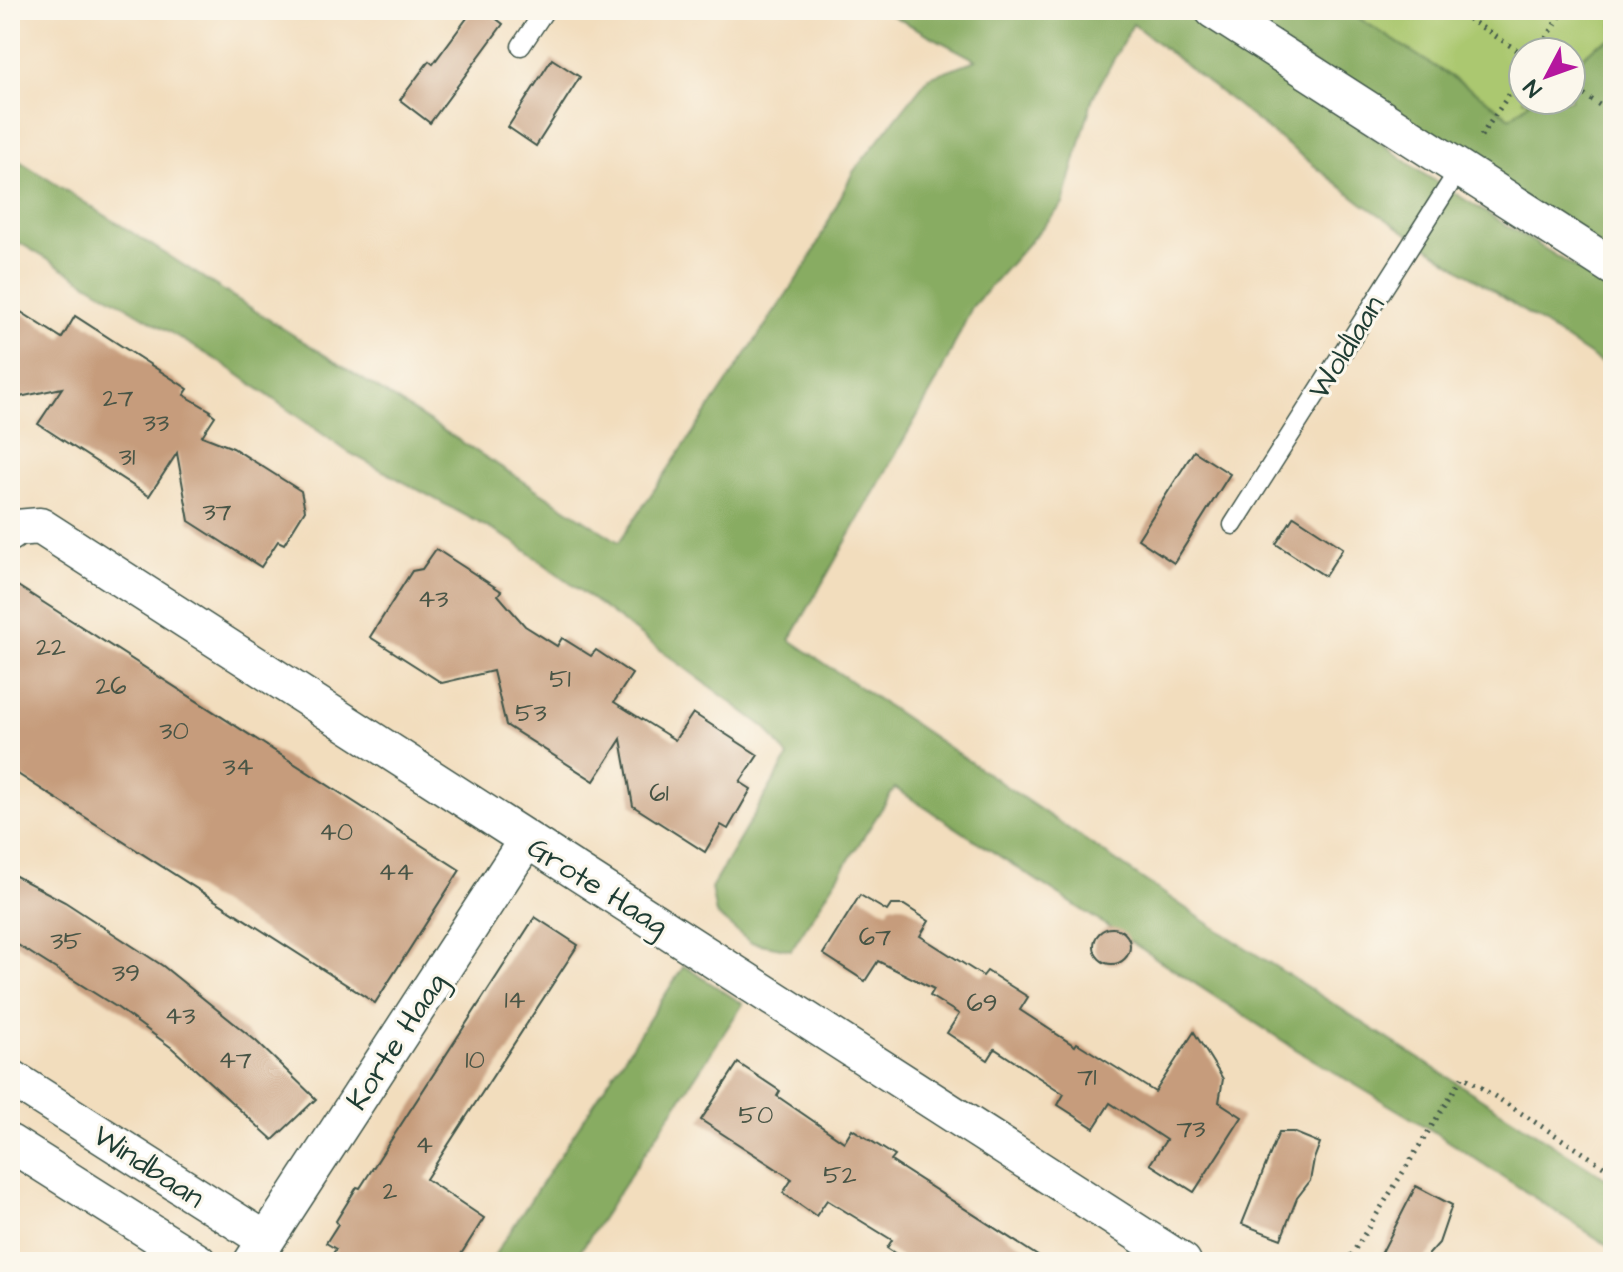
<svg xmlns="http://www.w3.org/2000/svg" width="1623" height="1272" viewBox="0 0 1623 1272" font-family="'Architects Daughter',sans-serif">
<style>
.green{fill:#abc86f;stroke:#658252;stroke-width:2}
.forest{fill:#88ac62;stroke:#54744b;stroke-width:2}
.building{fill:#c69c7b}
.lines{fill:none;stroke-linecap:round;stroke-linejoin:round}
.lane-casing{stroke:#3f5549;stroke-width:21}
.street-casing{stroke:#3f5549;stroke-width:39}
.path{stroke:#3f5549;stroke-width:5;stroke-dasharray:2 6;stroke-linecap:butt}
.lane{stroke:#fff;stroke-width:18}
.street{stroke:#fff;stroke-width:36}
.labels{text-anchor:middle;stroke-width:6;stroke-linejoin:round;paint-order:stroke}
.number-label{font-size:26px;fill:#495546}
.street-label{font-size:30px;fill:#1f3d34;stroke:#fbf7ec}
</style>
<rect width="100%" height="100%" fill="#fbf7ec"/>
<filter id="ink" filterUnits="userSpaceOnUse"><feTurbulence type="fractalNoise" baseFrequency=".0125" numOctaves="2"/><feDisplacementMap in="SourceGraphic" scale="16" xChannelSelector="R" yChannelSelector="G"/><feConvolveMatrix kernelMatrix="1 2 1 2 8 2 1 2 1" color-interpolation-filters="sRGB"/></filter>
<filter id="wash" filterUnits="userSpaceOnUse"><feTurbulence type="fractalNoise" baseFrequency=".006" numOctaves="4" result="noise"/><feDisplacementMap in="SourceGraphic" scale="32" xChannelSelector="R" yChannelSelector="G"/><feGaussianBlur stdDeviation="1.8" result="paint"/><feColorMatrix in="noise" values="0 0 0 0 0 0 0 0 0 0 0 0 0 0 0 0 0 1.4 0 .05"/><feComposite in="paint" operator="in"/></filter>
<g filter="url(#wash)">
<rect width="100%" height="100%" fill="#f2ddbd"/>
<!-- green -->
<path class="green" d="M1346,10H1613V39L1597,45L1571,67V52H1523V100H1532L1510,118L1486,99Z"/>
<!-- forest -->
<g class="forest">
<path d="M882,10H1187L1272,63L1422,173L1613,291V371L1362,203L1133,24L1093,97L1063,204L972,307L936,383L790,640L1215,928L1613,1183V1249L1436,1133L1297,1050L895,788L791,950L750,942L716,914L711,888L788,757L766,728L513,541L348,452L225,365L10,237V155L619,542L809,261L853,172L929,77L976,60Z"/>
<path d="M1230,10H1346L1486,99L1510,118L1532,100H1571V67L1597,45L1613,39V255Z"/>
<path d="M684,966L743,1004L573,1262H490Z"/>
</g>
<g id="blocks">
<!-- building -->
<g class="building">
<path d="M473,10H485L503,24L430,123L400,100L429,61L433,64Z"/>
<path d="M552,59L580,77L536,146L508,127Z"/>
<path d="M10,305L62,338L75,316L188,389L184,395L211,411L210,412L215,416L202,436L233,448L301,491L305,510L284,544L278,541L261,567L189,521L177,453L149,496L38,424L62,388L10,399Z"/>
<path d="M1194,451L1230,474L1174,563L1138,539Z"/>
<path d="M1294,516L1343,548L1325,576L1276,544Z"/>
<path d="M436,549L501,591L498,595L525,626L557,646L562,638L591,656L596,650L632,674L614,702L675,740L693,713L758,755L740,782L751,789L728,829L721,825L705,852L633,806L621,739L594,781L506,725L493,671L442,683L370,637L412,571L422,569Z"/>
<path d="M10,581L460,870L375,1003L10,769Z"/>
<path d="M10,873L65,902L163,966L256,1041L316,1099L273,1140L172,1048L118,1008L10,940Z"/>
<path d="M860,895L887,911L891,905H904L929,921L920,936L983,976L987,971L1028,997L1020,1010L1075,1046L1077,1043L1155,1092L1194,1032L1223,1079L1219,1102L1242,1117L1194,1192L1150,1164L1166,1140L1110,1103L1094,1128L1058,1105L1064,1094L995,1049L988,1060L947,1033L959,1014L930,996L934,989L878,961L865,981L823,954Z"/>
<path d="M535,917L578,945L426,1179L484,1218L456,1262H327L336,1249L326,1243L338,1224L336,1221L357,1187L360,1188Z"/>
<circle cx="1112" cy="946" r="18"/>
<path d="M738,1063L780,1091L777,1096L844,1142L852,1129L895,1156L891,1161L1047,1262H908L887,1248L892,1240L827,1200L816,1216L783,1193L792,1179L701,1120Z"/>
<path d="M1279,1132H1293L1320,1143L1314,1159L1310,1181L1297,1198L1281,1239L1242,1224Z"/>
<path d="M1416,1186L1452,1205L1439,1243L1422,1262H1377Z"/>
</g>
</g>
</g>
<g filter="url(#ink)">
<use href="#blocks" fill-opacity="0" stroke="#3f5549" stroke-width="2"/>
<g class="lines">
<defs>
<g id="lane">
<path d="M521,46L545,10"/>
<path d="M1233,525L1460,168"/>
</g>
<g id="street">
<path d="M1213,10L1613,267"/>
<path d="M10,533L16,528L40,526L1183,1262"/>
<path d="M10,1077L266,1240"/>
<path d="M10,1143L198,1262"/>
<path d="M252,1262L526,841"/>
</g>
</defs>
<!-- lane casing -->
<use href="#lane" class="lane-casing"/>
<!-- street casing -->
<use href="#street" class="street-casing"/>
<!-- path -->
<g class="path">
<path d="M1455,10L1523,54"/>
<path d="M1538,52L1564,10"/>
<path d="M1571,86L1613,114"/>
<path d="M1481,136L1523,74"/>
<path d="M1347,1262L1463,1076L1613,1172"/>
</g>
<!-- lane -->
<use href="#lane" class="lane"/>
<!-- street -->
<use href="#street" class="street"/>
</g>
</g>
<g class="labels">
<!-- number labels -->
<g class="number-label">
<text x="118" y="406">27</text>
<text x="156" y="431">33</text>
<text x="127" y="465">31</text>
<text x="217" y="520">37</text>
<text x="433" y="607">43</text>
<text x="51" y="655">22</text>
<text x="560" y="687">51</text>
<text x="111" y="694">26</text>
<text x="531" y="721">53</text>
<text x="174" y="739">30</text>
<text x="238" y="775">34</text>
<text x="659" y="801">61</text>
<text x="336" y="840">40</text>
<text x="396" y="880">44</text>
<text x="875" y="945">67</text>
<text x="66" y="949">35</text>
<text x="126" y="981">39</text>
<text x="515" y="1008">14</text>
<text x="982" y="1011">69</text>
<text x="180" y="1024">43</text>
<text x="235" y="1068">47</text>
<text x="475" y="1068">10</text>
<text x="1087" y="1085">71</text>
<text x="756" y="1123">50</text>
<text x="1191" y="1137">73</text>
<text x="424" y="1153">4</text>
<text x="840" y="1183">52</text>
<text x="390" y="1199">2</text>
</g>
<!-- street labels -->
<g class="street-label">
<text transform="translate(1346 347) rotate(-58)" y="10">Woldlaan</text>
<text transform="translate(598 886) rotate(32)" y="10">Grote Haag</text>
<text transform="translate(396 1041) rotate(-57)" y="10">Korte Haag</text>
<text transform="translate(149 1166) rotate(33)" y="10">Windbaan</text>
</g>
</g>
<!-- margin -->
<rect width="1623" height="1272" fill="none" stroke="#fbf7ec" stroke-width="40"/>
<!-- north arrow -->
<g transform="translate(1547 76) rotate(229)"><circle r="38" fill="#fbf7ec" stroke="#a3ada2" stroke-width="2"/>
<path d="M0-6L14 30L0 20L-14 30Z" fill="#b5179e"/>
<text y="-12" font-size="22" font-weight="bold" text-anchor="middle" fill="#1f3d34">N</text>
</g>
</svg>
